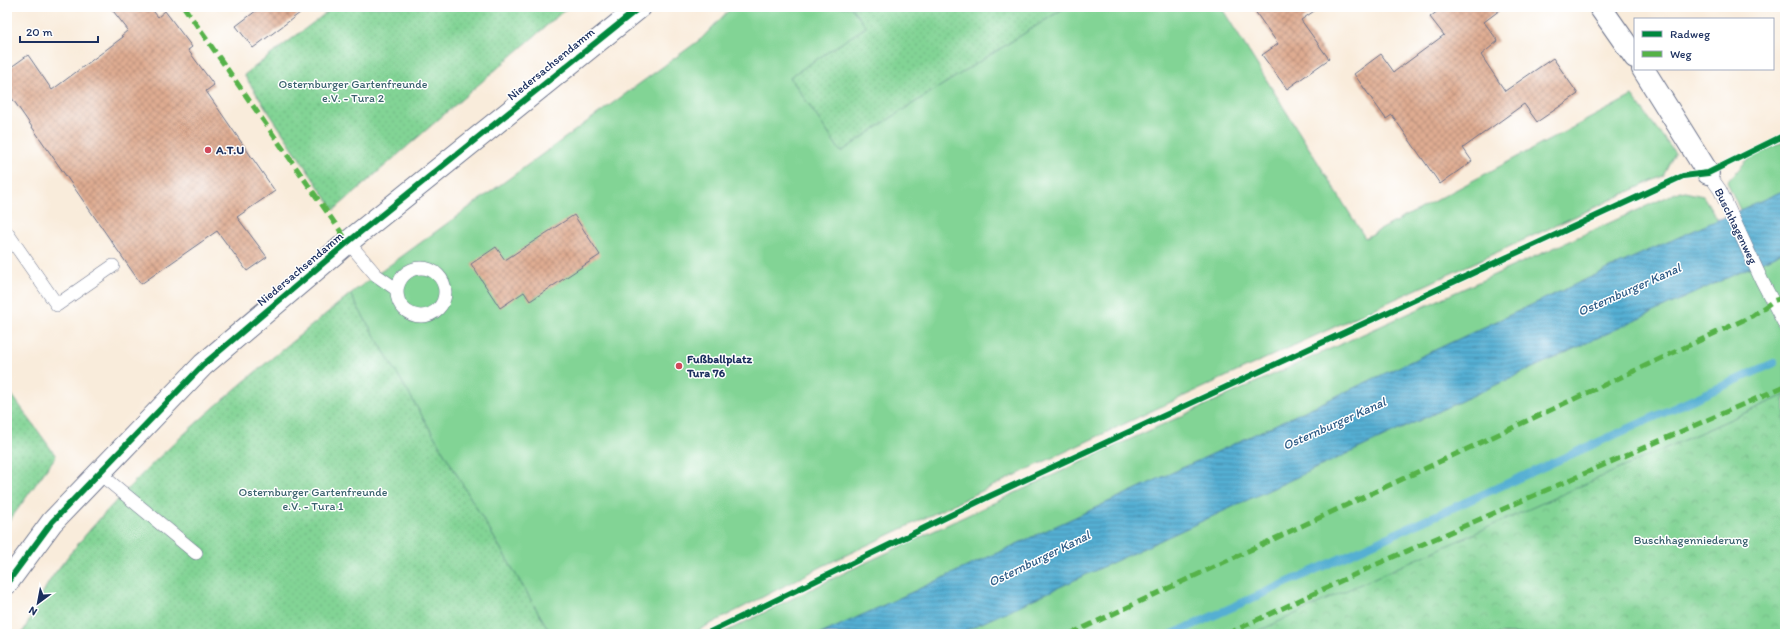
<svg xmlns="http://www.w3.org/2000/svg" width="1792" height="641" viewBox="0 0 1792 641" font-family="Itim,sans-serif">
<style>
.grass{fill:#82d495;stroke:#4e827a}
.park{fill:url(#park-crowns);stroke:#4e827a}
.garden{fill:url(#garden-dots);stroke:#4e827a}
.water{fill:url(#water-rules);stroke:#386f98}
.lines{fill:none;stroke-linecap:round;stroke-linejoin:round}
.stream{stroke:#55afd3;stroke-width:8}
.building{fill:url(#building-cross-hatch)}
.service-casing{stroke:#69718a;stroke-width:14}
.minor-casing{stroke:#69718a;stroke-width:24}
.tertiary-casing{stroke:#69718a;stroke-width:24}
.service{stroke:#fff;stroke-width:13}
.minor{stroke:#fff;stroke-width:22}
.tertiary{stroke:#fff;stroke-width:22}
.quiet{stroke:#55b248;stroke-width:5;stroke-dasharray:10 5;stroke-linecap:butt}
.cycleway-casing{stroke:#fff;stroke-width:8}
.cycleway{stroke:#00873e;stroke-width:6}
.poi-dot{fill:#d1495b;stroke:#fff;stroke-width:1.5}
.labels{text-anchor:middle;stroke-width:3;stroke-linejoin:round;paint-order:stroke}
.street-label{font-size:12px;fill:#1b2f5e;stroke:#fff}
.park-label{font-size:12px;fill:#3a616e;stroke:#fff}
.poi-label{font-size:12px;font-weight:bold;fill:#1b2f5e;stroke:#fff;text-anchor:start}
.water-label{font-size:13px;font-style:italic;fill:#2f5c87;stroke:#fff}
</style>
<defs>
<pattern id="park-crowns" width="20" height="18" patternUnits="userSpaceOnUse"><rect width="20" height="18" fill="#82d495"/><path d="M2 6a3 3 0 1 1 6 0M12 15a3 3 0 1 1 6 0" fill="none" stroke="#70b683"/></pattern>
<pattern id="garden-dots" width="8" height="8" patternUnits="userSpaceOnUse"><rect width="8" height="8" fill="#82d495"/><path d="M2 2h.1M6 6h.1" fill="none" stroke="#70b683" stroke-width="1.8" stroke-linecap="round"/></pattern>
<pattern id="water-rules" width="6" height="5" patternUnits="userSpaceOnUse"><rect width="6" height="5" fill="#55afd3"/><path d="M0 2.5h6" fill="none" stroke="#468fae"/></pattern>
<pattern id="building-cross-hatch" width="8" height="8" patternUnits="userSpaceOnUse"><rect width="8" height="8" fill="#dfac91"/><path d="M0 0l8 8M0 8l8-8" fill="none" stroke="#b48c7a"/></pattern>
</defs>
<rect width="100%" height="100%" fill="#fff"/>
<filter id="ink" filterUnits="userSpaceOnUse"><feTurbulence type="fractalNoise" baseFrequency=".025" numOctaves="2"/><feDisplacementMap in="SourceGraphic" scale="8" xChannelSelector="R" yChannelSelector="G"/><feConvolveMatrix kernelMatrix="1 2 1 2 8 2 1 2 1" color-interpolation-filters="sRGB"/></filter>
<filter id="wash" filterUnits="userSpaceOnUse"><feTurbulence type="fractalNoise" baseFrequency=".012" numOctaves="4" result="noise"/><feDisplacementMap in="SourceGraphic" scale="16" xChannelSelector="R" yChannelSelector="G"/><feGaussianBlur stdDeviation="0.9" result="paint"/><feColorMatrix in="noise" values="0 0 0 0 0 0 0 0 0 0 0 0 0 0 0 0 0 1.4 0 .05"/><feComposite in="paint" operator="in"/></filter>
<g filter="url(#wash)">
<rect width="100%" height="100%" fill="#f9ecdb"/>
<!-- grass -->
<g class="grass">
<path d="M732,7H851L866,27L790,77L841,152L898,113L1066,7H1221L1365,238L1632,96L1675,153L1663,176L1158,408L823,566L691,634H551L350,294L701,39Z"/>
<path d="M1785,141V190L1740,210L1727,182L1750,157Z"/>
<path d="M1680,191L1703,196L1718,220L1632,258L1204,458L821,634H721L850,570L1135,437Z"/>
<path d="M1785,251V395L1591,482L1756,634H958Z"/>
</g>
<!-- park -->
<path class="park" d="M1785,395V634H1252L1345,591Z"/>
<!-- garden -->
<g class="garden">
<path d="M334,7H568L334,210L244,75Z"/>
<path d="M851,7H1066L898,113L841,152L790,77L866,27Z"/>
<path d="M350,294L551,634H22C32,615 43,589 55,573C137,464 246,380 350,294Z"/>
<path d="M7,388L56,456L7,524Z"/>
</g>
<!-- water -->
<path class="water" d="M1785,190V251L958,634H821L1204,458L1632,258Z"/>
<g class="lines">
<!-- stream -->
<path class="stream" d="M1173,634L1774,363"/>
</g>
<g id="blocks">
<!-- building -->
<g class="building">
<path d="M110,7H150L158,17L165,11L192,47L188,50L214,85L206,91L275,191L237,217L267,257L247,271L217,231L141,284L7,91V70L28,55L52,90L123,37L121,36L128,30Z"/>
<path d="M261,7H308L253,48L236,26Z"/>
<path d="M1252,7H1320L1301,20L1329,59L1287,89L1262,55L1278,44Z"/>
<path d="M1443,7H1504L1484,22L1498,41L1481,55L1505,91L1553,58L1578,94L1537,122L1524,104L1463,148L1472,161L1440,184L1392,115L1386,119L1354,74L1381,54L1394,72L1444,35L1430,17Z"/>
<path d="M574,215L600,255L530,301L524,292L500,308L471,264L496,247L505,260Z"/>
</g>
</g>
</g>
<g filter="url(#ink)">
<use href="#blocks" fill-opacity="0" stroke="#69718a" stroke-width="1"/>
<g class="lines">
<defs>
<g id="service">
<path d="M1708,173L1720,190L1762,281L1785,325"/>
<path d="M7,233L57,305L113,266"/>
<path d="M348,242L376,275L396,289"/>
<circle cx="421" cy="292" r="24"/>
<path d="M99,473L196,553"/>
</g>
<g id="minor">
<path d="M1600,7L1635,57"/>
<path d="M1643,69L1708,173"/>
</g>
<path id="tertiary" d="M7,583L52,522L203,365L348,242L640,7"/>
</defs>
<!-- service casing -->
<use href="#service" class="service-casing"/>
<!-- minor casing -->
<use href="#minor" class="minor-casing"/>
<!-- tertiary casing -->
<use href="#tertiary" class="tertiary-casing"/>
<!-- service -->
<use href="#service" class="service"/>
<!-- minor -->
<use href="#minor" class="minor"/>
<!-- tertiary -->
<use href="#tertiary" class="tertiary"/>
<!-- quiet -->
<g class="quiet">
<path d="M184,7L348,242"/>
<path d="M1070,634L1752,316L1773,301L1785,297"/>
<path d="M1227,634L1375,565L1785,386"/>
</g>
<defs>
<g id="cycleway">
<path d="M7,583L52,522L203,365L348,242L640,7"/>
<path d="M706,634L990,496L1683,176L1708,173L1785,135"/>
</g>
</defs>
<!-- cycleway casing -->
<use href="#cycleway" class="cycleway-casing"/>
<!-- cycleway -->
<use href="#cycleway" class="cycleway"/>
</g>
</g>
<!-- markers -->
<g class="poi-dot">
<circle cx="208" cy="150" r="4"/>
<circle cx="679" cy="366" r="4"/>
</g>
<g class="labels">
<!-- street labels -->
<g class="street-label">
<text transform="translate(551 64) rotate(-39)" y="4">Niedersachsendamm</text>
<text transform="translate(1736 226) rotate(64)" y="4">Buschhagenweg</text>
<text transform="translate(300 269) rotate(-40)" y="4">Niedersachsendamm</text>
</g>
<!-- park labels -->
<g class="park-label">
<text x="353" y="88">Osternburger Gartenfreunde<tspan x="353" dy="14">e.V. - Tura 2</tspan></text>
<text x="313" y="496">Osternburger Gartenfreunde<tspan x="313" dy="14">e.V. - Tura 1</tspan></text>
<text x="1691" y="544">Buschhagenniederung</text>
</g>
<!-- poi labels -->
<g class="poi-label">
<text x="216" y="154">A.T.U</text>
<text x="687" y="363">Fußballplatz<tspan x="687" dy="14">Tura 76</tspan></text>
</g>
<!-- water labels -->
<g class="water-label">
<text transform="translate(1629 289) rotate(-24)" y="5">Osternburger Kanal</text>
<text transform="translate(1334 423) rotate(-24)" y="5">Osternburger Kanal</text>
<text transform="translate(1039 558) rotate(-26)" y="5">Osternburger Kanal</text>
</g>
</g>
<!-- margin -->
<rect width="1792" height="641" fill="none" stroke="#fff" stroke-width="24"/>
<!-- legend -->
<rect x="1634" y="18" width="140" height="52" fill="#ffffff" stroke="#a4acbf"/>
<rect x="1642" y="31" width="20" height="6" fill="#00873e" stroke="#a4acbf"/>
<text x="1670" y="38" font-size="12" fill="#1b2f5e">Radweg</text>
<rect x="1642" y="51" width="20" height="6" fill="#55b248" stroke="#a4acbf"/>
<text x="1670" y="58" font-size="12" fill="#1b2f5e">Weg</text>
<!-- north arrow -->
<g transform="translate(38 603) rotate(212)" stroke="#ffffff" stroke-width="3" paint-order="stroke">
<path d="M0-3L7 15L0 10L-7 15Z" fill="#1b2f5e"/>
<text y="-6" font-size="11" font-weight="bold" text-anchor="middle" fill="#1b2f5e">N</text>
</g>
<!-- scale -->
<path d="M20 36v6h78v-6" fill="none" stroke="#1b2f5e" stroke-width="2"/>
<text x="26" y="36" font-size="12" fill="#1b2f5e" stroke="#ffffff" stroke-width="3" paint-order="stroke">20 m</text>
</svg>
